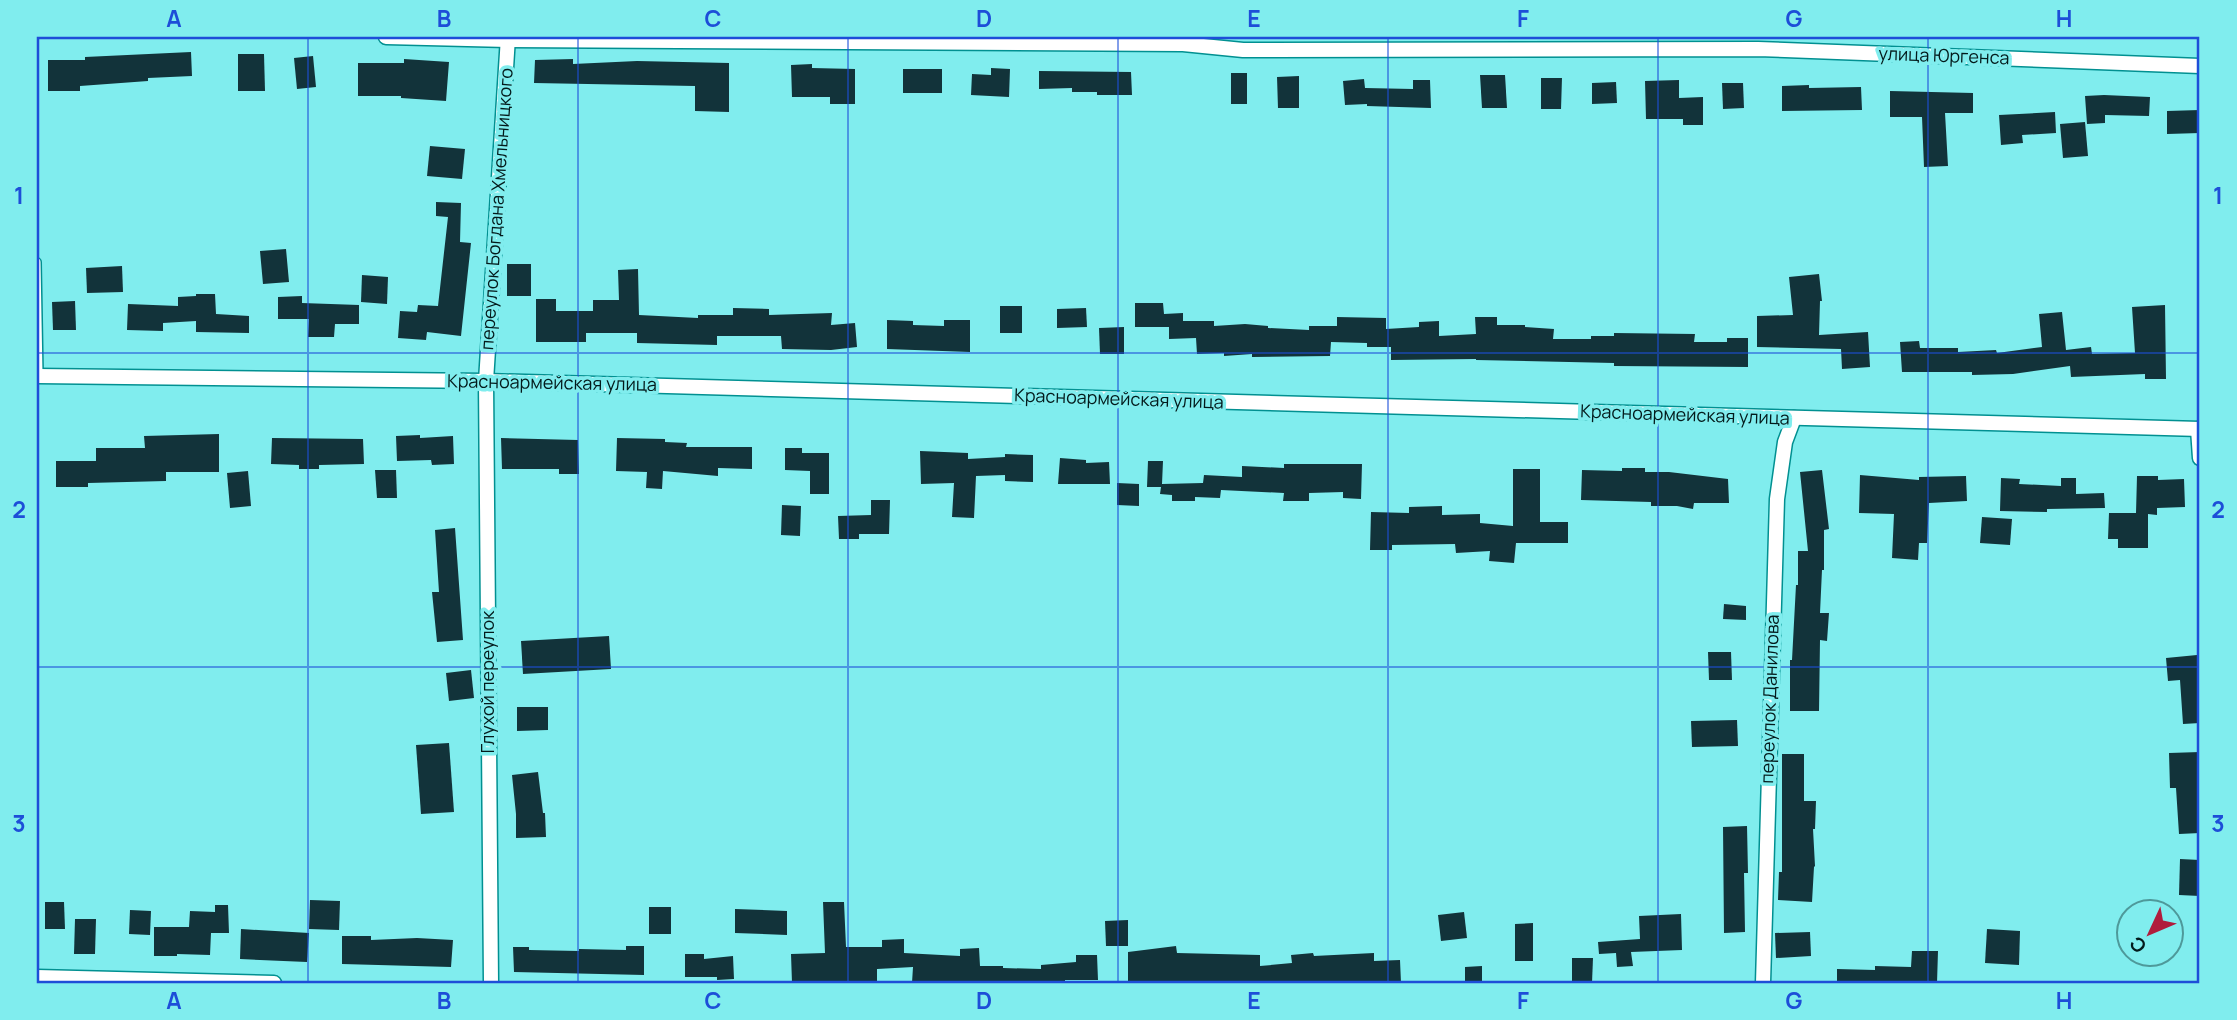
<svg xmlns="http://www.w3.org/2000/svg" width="2237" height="1020" viewBox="0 0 2237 1020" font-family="Manrope,sans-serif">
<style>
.building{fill:#12333a}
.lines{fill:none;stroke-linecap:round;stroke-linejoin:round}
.service-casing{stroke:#019091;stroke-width:10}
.minor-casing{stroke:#019091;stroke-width:17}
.service{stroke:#fff;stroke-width:7}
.minor{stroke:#fff;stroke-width:14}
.grid{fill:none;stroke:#1d4ed8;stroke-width:2;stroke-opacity:0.55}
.labels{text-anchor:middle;stroke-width:7;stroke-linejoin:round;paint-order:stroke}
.street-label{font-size:18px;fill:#031a1b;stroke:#80edee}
.neatline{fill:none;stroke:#1d4ed8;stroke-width:2.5}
.grid-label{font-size:23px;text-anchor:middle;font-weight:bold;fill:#1d4ed8}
</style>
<rect width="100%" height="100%" fill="#80edee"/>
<!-- building -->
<g class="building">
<path d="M191,52L192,76L148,78V81L80,86V91H48V60H85V57Z"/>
<path d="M238,54H264L265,91H238Z"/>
<path d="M313,56L316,87L297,89L294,58Z"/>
<path d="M404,59L449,62L446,101L401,98V96H358V63H404Z"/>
<path d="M573,59V64L637,61L729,63V112L695,111V86L534,83L535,60Z"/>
<path d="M812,64V68L855,69V104H830V97H792L791,65Z"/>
<path d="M991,68L1010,69L1009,97L971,95L972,74L991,75Z"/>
<rect x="903" y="69" width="39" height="24"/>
<path d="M1039,71L1131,72L1132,95H1097V92H1072V88L1039,89Z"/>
<rect x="1231" y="73" width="16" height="31"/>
<path d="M1480,75H1505L1507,108H1482Z"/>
<path d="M1299,76V108H1278L1277,77Z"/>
<path d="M1541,78H1562L1561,109H1541Z"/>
<path d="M1364,79L1365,88L1413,89V80H1430L1431,108L1367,106V104L1345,105L1343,81Z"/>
<path d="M1679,80V98L1703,97V125H1683V119H1646L1645,81Z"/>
<path d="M1616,82L1617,103L1592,104V83Z"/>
<path d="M1722,83H1743L1744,108L1723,109Z"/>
<path d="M1809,85V88L1861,87L1862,110L1782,111V86Z"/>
<path d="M1890,91L1973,93V113H1945L1948,166L1924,167L1922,117H1890Z"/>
<path d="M2104,95L2150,97L2149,116L2105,115V123L2087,124L2085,96Z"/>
<path d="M2200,110V133L2167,134V111Z"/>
<path d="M2055,112L2056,133L2022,135L2023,143L2001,145L1999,115Z"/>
<path d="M2085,122L2088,156L2063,158L2060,124Z"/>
<path d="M430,146L465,149L462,179L427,176Z"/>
<path d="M436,202L461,203L460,242L471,243L461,336L427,332L426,340L398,338L400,311L417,312L418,305L438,306L448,217L436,216Z"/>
<path d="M286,249L289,282L263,284L260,251Z"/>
<rect x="507" y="264" width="24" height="32"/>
<path d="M122,266L123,292L87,293L86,268Z"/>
<path d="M638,269L639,315L698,318V315H733V308L769,309V315L832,313L831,325L855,323L857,347L831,350L782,349L781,336H717V345L637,343V333H586V342H536V299H556V311H593V300H619L618,270Z"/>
<path d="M1819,274L1822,301H1820L1819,335L1868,332L1870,367L1842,369L1841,349L1757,347V316L1793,315L1789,277Z"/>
<path d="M362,275L388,277L387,304L361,302Z"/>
<path d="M196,294H215L216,314L249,316V333L196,332V321L163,323V331L127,330L128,304L178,306V297L196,296Z"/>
<path d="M302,296V303L359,305V324H335L334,337H308L309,319H278V297Z"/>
<path d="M75,301L76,330H53L52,302Z"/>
<path d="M1135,303H1163L1164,314L1183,313V321H1214V326L1245,324L1268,326V328L1309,330V326H1337V317L1386,318V329L1419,327V322L1439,321V336L1476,334L1475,317H1497V325H1525V327L1554,329L1553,339H1591V336H1614V333L1695,334L1694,342H1727V338H1748V367L1614,366V363L1476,360V359L1391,360V347H1367V343L1331,342L1330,356L1252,357V354L1224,356V353L1197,354L1196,338L1169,339V327H1135Z"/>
<path d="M2165,305L2166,379H2145V374L2071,377L2070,366L2013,374L1972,375V372H1902L1900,342L1919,341L1920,348H1958V352L1996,350L1997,353L2042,347L2039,314L2062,312L2066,350L2091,347L2092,354L2135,353L2132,307Z"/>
<rect x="1000" y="306" width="22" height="27"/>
<path d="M1086,308L1087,327L1057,328V309Z"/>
<path d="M887,320L913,321V325L944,326V320H970V352L887,349Z"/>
<path d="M1124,327V354H1100L1099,328Z"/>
<path d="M219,434V472H166V481L88,483V487H56V461H96V448H145L144,436Z"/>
<path d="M420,435V438L453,436L454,464L432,465L431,460L397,461L396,436Z"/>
<path d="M272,438L363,439L364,464L319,465V469H299V465L271,464Z"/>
<path d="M501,438L578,440L579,474H559V469H502Z"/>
<path d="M617,438L665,439V442L687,443L686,447H752V469L718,468V476L663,471L662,489L646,488L647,472L616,471Z"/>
<path d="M785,448H802V453H829V494H810V471L785,470Z"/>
<path d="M920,451L968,453V459L1005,457V454L1033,455V482L1005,481V475L976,476L974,518L952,517L954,483L921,484Z"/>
<path d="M1060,458L1086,460V463L1109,462L1110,484H1058Z"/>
<path d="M1148,461H1163L1162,484L1203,483L1204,475L1242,477V466L1284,468V464H1362L1361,499L1343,498V492L1309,493V501H1283L1284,493L1221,490L1220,498L1195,497V501H1172V495L1160,494L1161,487H1147Z"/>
<path d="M1622,468H1645V472H1669L1728,479L1729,503H1694L1693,509L1677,506H1651V502L1581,500L1582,470L1622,471Z"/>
<path d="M1513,469H1540V522H1568V543H1516L1514,563L1489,561L1490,551L1456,553L1455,544L1392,545V550H1370L1371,512L1409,513V507L1442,506V515L1480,514V523L1513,526Z"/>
<path d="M375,470H396L397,498H377Z"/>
<path d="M1822,470L1829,529L1824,530V570H1822L1820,613H1829L1827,641L1820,640L1819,711H1790V660H1792L1796,585H1798V551H1808L1800,472Z"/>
<path d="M248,471L251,506L230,508L227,473Z"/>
<path d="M1860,475L1919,480V477L1966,476L1967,501L1929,503L1927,543H1919L1918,560L1892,558L1894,514L1859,513Z"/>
<path d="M2137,476H2158V480L2184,479L2185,507L2157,508V515L2148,514V548H2118V539H2108L2109,513H2136Z"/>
<path d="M2001,478L2020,479L2019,484L2061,486V478H2076V494L2104,493L2105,508L2047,509V512L2000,511Z"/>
<path d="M1117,483L1139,484V506L1117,505Z"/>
<path d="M871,500H890L889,534H859V539H839L838,516L871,515Z"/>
<path d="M782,505L801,506L800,536L781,535Z"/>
<path d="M1982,517L2012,519L2010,545L1980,543Z"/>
<path d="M455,528L463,640L437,642L432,592H439L435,530Z"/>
<path d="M1724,604L1746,606V620L1723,619Z"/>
<path d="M609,636L611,669L523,674L521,641Z"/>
<path d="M1708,652H1731L1732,680H1709Z"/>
<path d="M2197,655L2200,723L2183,724L2180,680L2168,681L2166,658Z"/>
<path d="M471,670L474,698L449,701L446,673Z"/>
<path d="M517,707H548V730L517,731Z"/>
<path d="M1737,720L1738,746L1692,747L1691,721Z"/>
<path d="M449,743L454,812L421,814L416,745Z"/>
<path d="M2200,752V833L2179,834L2176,788H2170L2169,753Z"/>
<path d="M1782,754H1804V801H1816L1815,829H1813L1815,866L1814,867L1812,902L1778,900L1779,872H1782Z"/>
<path d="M538,772L543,813H545L546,837L516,838V814L512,775Z"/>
<path d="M1747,826L1748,873H1744L1745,932L1724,933L1723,827Z"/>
<path d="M2180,859L2200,860V896L2179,895Z"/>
<path d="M310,900L340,901L339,930L309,929Z"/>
<path d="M45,902H64L65,929H45Z"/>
<path d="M823,902H844L846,947H882V940L904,939V953L960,956V949L979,948L980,966H1003V968L1041,969V965L1076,962V955H1097L1098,980H1065V983H912L913,967L877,969V983H792L791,954L825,953Z"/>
<path d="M215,905H228L229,933H211L210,955L177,954V956H154V927H189L190,911L215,912Z"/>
<rect x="649" y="907" width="22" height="27"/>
<path d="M735,909L787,911V935L735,933Z"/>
<path d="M130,910L151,911L150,935L129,934Z"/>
<path d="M1464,912L1467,938L1441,941L1438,915Z"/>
<path d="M1681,914L1682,950L1631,952L1633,966L1617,967L1616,953L1599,954L1598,942L1640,939L1639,916Z"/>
<path d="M75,919H96L95,954H74Z"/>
<path d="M1128,920V946H1106L1105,921Z"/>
<path d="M1533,923V961H1515V924Z"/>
<path d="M241,929L309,933L307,962L240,959Z"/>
<path d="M1987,929L2020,931L2019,965L1985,963Z"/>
<path d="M1810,932L1811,956L1776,958L1775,933Z"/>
<path d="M342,936H371V940L417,938L453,940L451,967L342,964Z"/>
<path d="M626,946H644V975L514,972L513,947H529V950L579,951V949L626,950Z"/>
<path d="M1176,946L1177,953L1260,955V966L1292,963L1291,955L1313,953L1314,956L1374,953V961L1400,960L1401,983H1128V952Z"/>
<path d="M1912,951H1938L1937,983H1837V969L1875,970V966L1911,967Z"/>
<path d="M685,954H704V959L733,956L734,979L717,980V977H685Z"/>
<path d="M1572,958H1593L1592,983H1572Z"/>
<path d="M1482,966V983H1465V967Z"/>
</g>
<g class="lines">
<defs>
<path id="service" d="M37,262L39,375"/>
<g id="minor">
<path d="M386,37L508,40L1183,44L1243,50L1758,49L2200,66"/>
<path d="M37,376L486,381L2200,429"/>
<path d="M2198,429L2200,458"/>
<path d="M37,977L274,983"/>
<path d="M491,983L486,381L508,37"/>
<path d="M1763,983L1777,499L1785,442L1794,418"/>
</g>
</defs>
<!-- service casing -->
<use href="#service" class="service-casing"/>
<!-- minor casing -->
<use href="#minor" class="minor-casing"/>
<!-- service -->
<use href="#service" class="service"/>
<!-- minor -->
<use href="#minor" class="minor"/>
</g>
<!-- grid -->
<path class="grid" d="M308,37V983M578,37V983M848,37V983M1118,37V983M1388,37V983M1658,37V983M1928,37V983M37,353H2200M37,667H2200"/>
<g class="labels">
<!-- street labels -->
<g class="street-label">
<text transform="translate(1944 56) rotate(2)" y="6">улица Юргенса</text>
<text transform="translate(497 209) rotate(-86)" y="6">переулок Богдана Хмельницкого</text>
<text transform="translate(552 383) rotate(1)" y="6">Красноармейская улица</text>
<text transform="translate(1119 399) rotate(2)" y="6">Красноармейская улица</text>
<text transform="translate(1685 415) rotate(2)" y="6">Красноармейская улица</text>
<text transform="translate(488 682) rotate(-90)" y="6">Глухой переулок</text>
<text transform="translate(1770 699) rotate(-88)" y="6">переулок Данилова</text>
</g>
</g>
<!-- border -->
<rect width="2237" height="1020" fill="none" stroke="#80edee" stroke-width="77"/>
<!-- north arrow -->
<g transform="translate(2150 933) rotate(226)"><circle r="33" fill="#80edee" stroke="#4e999a" stroke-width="2"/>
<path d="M0-5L12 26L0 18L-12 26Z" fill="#b01c3c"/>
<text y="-10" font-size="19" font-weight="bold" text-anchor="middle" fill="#031a1b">С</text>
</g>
<rect x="38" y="38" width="2160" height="944" class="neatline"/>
<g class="grid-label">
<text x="174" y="27">A</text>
<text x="444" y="27">B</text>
<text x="713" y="27">C</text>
<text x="984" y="27">D</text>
<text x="1254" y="27">E</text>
<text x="1523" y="27">F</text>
<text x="1794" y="27">G</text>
<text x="2064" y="27">H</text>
<text x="19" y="204">1</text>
<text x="2218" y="204">1</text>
<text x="19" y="518">2</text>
<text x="2218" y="518">2</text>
<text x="19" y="832">3</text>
<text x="2218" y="832">3</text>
<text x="174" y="1009">A</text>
<text x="444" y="1009">B</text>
<text x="713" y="1009">C</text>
<text x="984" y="1009">D</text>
<text x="1254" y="1009">E</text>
<text x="1523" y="1009">F</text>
<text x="1794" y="1009">G</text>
<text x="2064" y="1009">H</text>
</g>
</svg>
